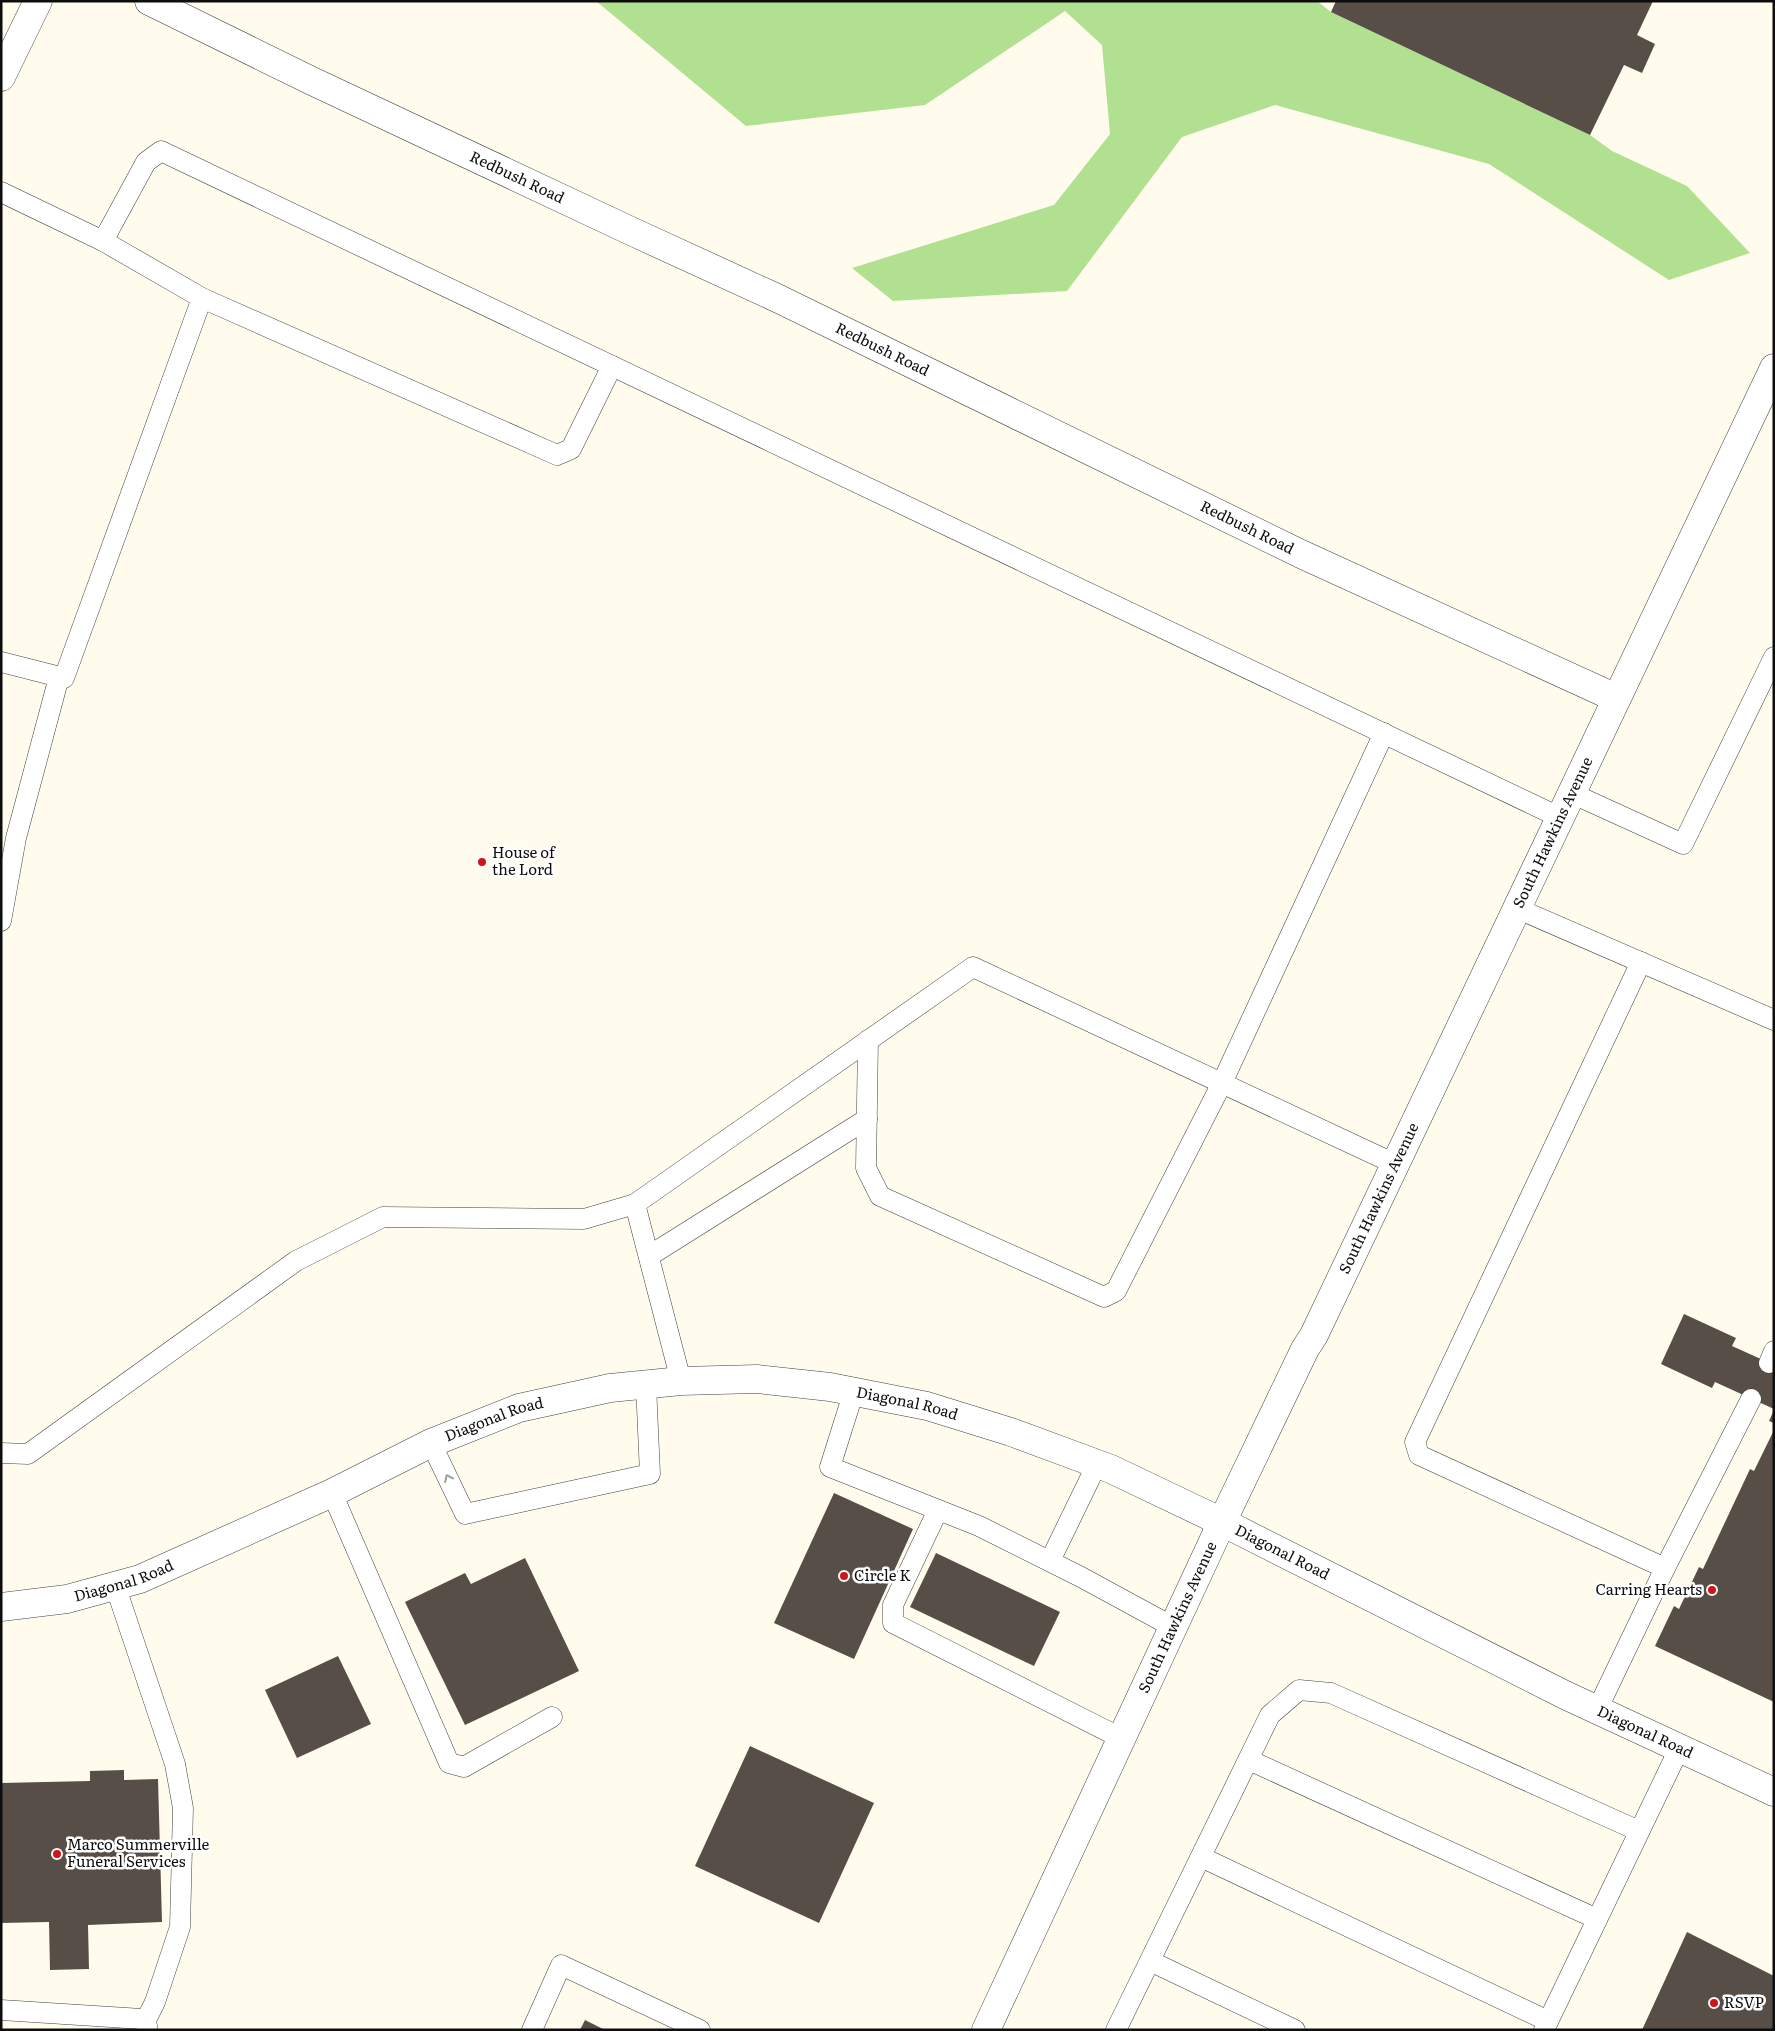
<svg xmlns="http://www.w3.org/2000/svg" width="1775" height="2031" viewBox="0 0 1775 2031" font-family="Literata,serif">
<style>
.forest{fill:#b1e090}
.building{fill:#574e48}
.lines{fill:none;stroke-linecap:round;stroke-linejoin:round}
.service-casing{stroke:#404040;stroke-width:21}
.minor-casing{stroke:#404040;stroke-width:29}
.tertiary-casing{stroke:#404040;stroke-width:29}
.service{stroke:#fff;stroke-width:20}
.minor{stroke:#fff;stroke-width:28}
.tertiary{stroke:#fff;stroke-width:28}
.oneway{stroke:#9e9e9e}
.poi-dot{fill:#cc1618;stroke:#fff;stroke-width:2}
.labels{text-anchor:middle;stroke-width:5;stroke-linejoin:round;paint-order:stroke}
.street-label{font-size:15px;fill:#0d0d0d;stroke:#fff}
.poi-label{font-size:15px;fill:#0d0d0d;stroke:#fff;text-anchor:start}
</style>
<rect width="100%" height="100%" fill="#fffced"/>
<!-- forest -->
<path class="forest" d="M596,1H1317L1331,12L1590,135L1612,151L1687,186L1750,253L1669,280L1489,164L1275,105L1182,137L1067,291L893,301L852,268L1054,205L1110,134L1102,45L1065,11L925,105L746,126Z"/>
<!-- building -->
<g class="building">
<path d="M1336,1H1653L1637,35L1655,44L1642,73L1624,65L1590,135L1331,12Z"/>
<path d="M1684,1314L1736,1338L1732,1346L1774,1365V1409L1715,1382L1712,1388L1661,1364Z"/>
<path d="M1774,1410V1423L1769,1421Z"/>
<path d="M1774,1430V1702L1655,1646L1674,1606L1679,1609L1699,1567L1703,1569L1750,1469L1754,1471Z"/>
<path d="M834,1493L913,1529L854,1659L774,1623Z"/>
<path d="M936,1553L1060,1612L1034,1666L910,1607Z"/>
<path d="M525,1558L579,1671L465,1725L405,1602L465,1573L471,1584Z"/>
<path d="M338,1656L371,1724L297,1758L265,1690Z"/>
<path d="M750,1746L874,1803L819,1923L695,1866Z"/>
<path d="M124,1770V1780L158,1779L162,1922L88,1925L89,1969L50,1970L49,1922L1,1923V1783L90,1781V1771Z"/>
<path d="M1687,1932L1774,1976V2030H1642Z"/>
<path d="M585,2020L605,2030H580Z"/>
</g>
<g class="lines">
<defs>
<g id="service">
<path d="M1,192L103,241L202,298L64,678L1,662"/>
<path d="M103,241L146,162L161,151L1559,817"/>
<path d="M202,298L557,455L571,449L612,366"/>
<path d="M1571,793L1683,844L1774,657"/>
<path d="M1516,908L1774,1020"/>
<path d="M1,921L16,838L59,677"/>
<path d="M1641,962L1415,1442L1419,1455L1665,1568"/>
<path d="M868,1040L866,1168L880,1196L1104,1297L1116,1291L1222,1083L1384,733"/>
<path d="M635,1204L681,1381"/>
<path d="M649,1256L867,1119"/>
<path d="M1769,1363L1774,1351"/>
<path d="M854,1391L830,1467L979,1526L1081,1577L1173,1627"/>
<path d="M431,1443L465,1514L650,1474L646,1385"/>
<path d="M1,1453L28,1454L296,1261L383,1217L584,1219L635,1204L973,967L1395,1164"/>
<path d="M332,1493L449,1763L464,1767L552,1717"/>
<path d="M938,1510L893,1605V1623L1121,1738"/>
<path d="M1050,1561L1097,1464"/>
<path d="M115,1585L175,1764L183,1808L180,1927L155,2002L145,2022"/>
<path d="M1597,1710L1665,1568L1751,1399"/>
<path d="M1249,1760L1597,1919"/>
<path d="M1201,1857L1548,2021"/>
<path d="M1150,1961L1295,2030"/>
<path d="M1,2010L142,2019L147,2025V2030"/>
<path d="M532,2030L561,1965L700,2030"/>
<path d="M1116,2030L1270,1715L1299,1690L1331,1693L1639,1831"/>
<path d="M1544,2030L1679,1749"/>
</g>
<g id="minor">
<path id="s1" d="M149,1L312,81L633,232L779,299L1301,554L1616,698"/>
<path d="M1,77L38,1"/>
</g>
<g id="tertiary">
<path id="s2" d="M1,1607L67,1599L140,1579L332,1493L431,1443L519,1408L610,1388L681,1381L757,1379L830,1387L927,1406L1011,1432L1111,1469L1222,1522L1565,1695L1774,1792"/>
<path id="s3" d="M986,2030L1222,1522L1305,1349L1314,1335L1774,368"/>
</g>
</defs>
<!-- service casing -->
<use href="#service" class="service-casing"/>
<!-- minor casing -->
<use href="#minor" class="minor-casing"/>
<!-- tertiary casing -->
<use href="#tertiary" class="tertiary-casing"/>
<!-- service -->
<use href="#service" class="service"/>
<!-- minor -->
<use href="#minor" class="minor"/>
<!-- tertiary -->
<use href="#tertiary" class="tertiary"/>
</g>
<!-- one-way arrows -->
<defs><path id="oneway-chevron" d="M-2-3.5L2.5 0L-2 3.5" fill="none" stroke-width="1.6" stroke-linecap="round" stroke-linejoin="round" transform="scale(1.25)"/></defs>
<use class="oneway" href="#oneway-chevron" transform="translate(448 1478) rotate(-115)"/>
<!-- markers -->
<g class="poi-dot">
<circle cx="482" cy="862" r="5"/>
<circle cx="844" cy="1576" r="5"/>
<circle cx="1712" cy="1590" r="5"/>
<circle cx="57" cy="1854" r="5"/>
<circle cx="1714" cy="2003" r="5"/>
</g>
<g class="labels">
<!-- street labels -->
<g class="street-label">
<text dy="5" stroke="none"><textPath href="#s1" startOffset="408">Redbush Road</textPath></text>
<text dy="5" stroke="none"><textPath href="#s1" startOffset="812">Redbush Road</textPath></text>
<text dy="5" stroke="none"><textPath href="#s1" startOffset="1218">Redbush Road</textPath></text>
<text dy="5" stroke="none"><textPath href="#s3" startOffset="1325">South Hawkins Avenue</textPath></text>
<text dy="5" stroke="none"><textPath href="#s3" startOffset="920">South Hawkins Avenue</textPath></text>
<text dy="5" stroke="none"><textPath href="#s2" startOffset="951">Diagonal Road</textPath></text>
<text dy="5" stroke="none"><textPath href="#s2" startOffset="531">Diagonal Road</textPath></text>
<text dy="5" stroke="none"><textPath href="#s2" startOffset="1356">Diagonal Road</textPath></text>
<text dy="5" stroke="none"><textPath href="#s2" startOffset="126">Diagonal Road</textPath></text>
<text dy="5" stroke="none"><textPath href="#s3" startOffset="455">South Hawkins Avenue</textPath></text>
<text dy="5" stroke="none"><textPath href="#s2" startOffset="1761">Diagonal Road</textPath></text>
</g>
<!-- poi labels -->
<g class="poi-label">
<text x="492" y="858">House of<tspan x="492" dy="17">the Lord</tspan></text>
<text x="854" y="1581">Circle K</text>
<text x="1702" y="1595" text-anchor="end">Carring Hearts</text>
<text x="67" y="1850">Marco Summerville<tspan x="67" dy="17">Funeral Services</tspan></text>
<text x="1724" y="2008">RSVP</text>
</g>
</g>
<!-- border -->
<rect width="1775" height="2031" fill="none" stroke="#0d0d0d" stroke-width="5"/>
</svg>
